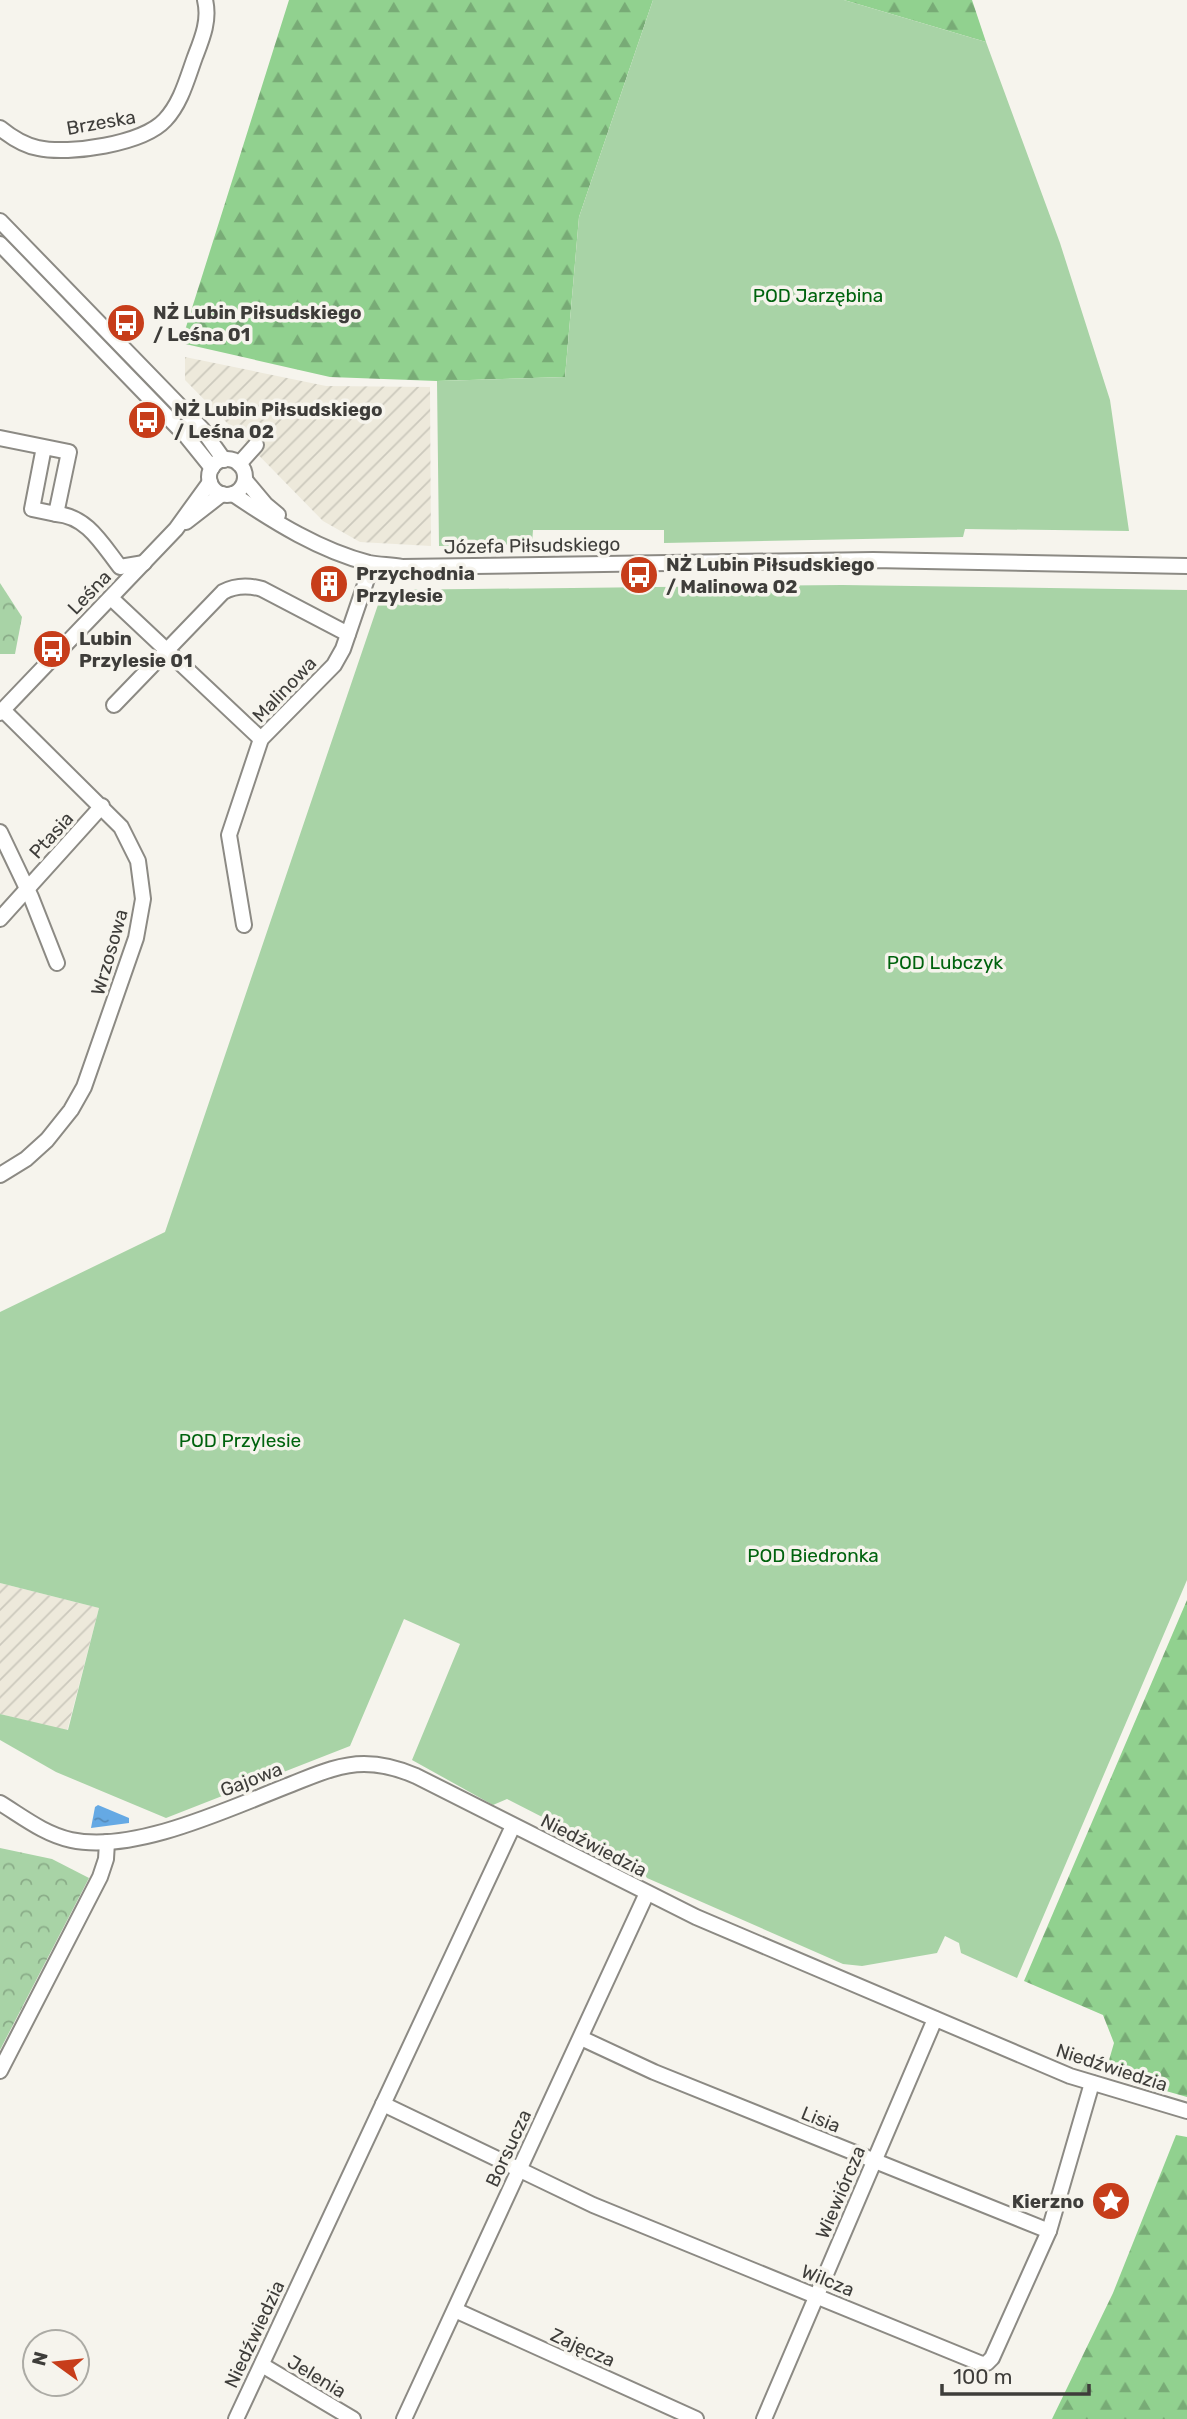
<svg xmlns="http://www.w3.org/2000/svg" width="1187" height="2419" viewBox="0 0 1187 2419" font-family="Rubik,sans-serif">
<style>
.industrial{fill:url(#industrial-furrows)}
.forest{fill:url(#forest-firs)}
.park{fill:url(#park-crowns)}
.garden{fill:#a8d3a6}
.water{fill:url(#water-ripples)}
.lines{fill:none;stroke-linecap:round;stroke-linejoin:round}
.minor-casing{stroke:#8c8a84;stroke-width:18}
.minor{stroke:#fff;stroke-width:14}
.labels{text-anchor:middle;stroke-width:7;stroke-linejoin:round;paint-order:stroke}
.street-label{font-size:19px;fill:#3e3d3a;stroke:#f6f4ed}
.park-label{font-size:19px;fill:#00630e;stroke:#f6f4ed}
.poi-label{font-size:19px;font-weight:bold;fill:#3e3d3a;stroke:#f6f4ed;text-anchor:start}
</style>
<defs>
<pattern id="industrial-furrows" width="10" height="10" patternUnits="userSpaceOnUse" patternTransform="scale(1.75)"><rect width="10" height="10" fill="#ede9db"/><path d="M-1 1l2-2M0 10L10 0M9 11l2-2" fill="none" stroke="#ccc9bd"/></pattern>
<pattern id="forest-firs" width="22" height="20" patternUnits="userSpaceOnUse" patternTransform="scale(1.75)"><rect width="22" height="20" fill="#91d18f"/><path d="M5 1l3.5 6h-7zM16 11l3.5 6h-7z" fill="#78ab76"/></pattern>
<pattern id="park-crowns" width="20" height="18" patternUnits="userSpaceOnUse" patternTransform="scale(1.75)"><rect width="20" height="18" fill="#a8d3a6"/><path d="M2 6a3 3 0 1 1 6 0M12 15a3 3 0 1 1 6 0" fill="none" stroke="#8aac88"/></pattern>
<pattern id="water-ripples" width="26" height="14" patternUnits="userSpaceOnUse" patternTransform="scale(1.75)"><rect width="26" height="14" fill="#65a9e4"/><path d="M2 4q2-2 4 0t4 0M15 11q2-2 4 0t4 0" fill="none" stroke="#558bba"/></pattern>
</defs>
<rect width="100%" height="100%" fill="#f6f4ed"/>
<!-- industrial -->
<g class="industrial">
<path d="M185,357L326,386L430,387L431,546L360,542L323,521L185,380Z"/>
<path d="M0,1583L99,1608L67,1731L0,1714Z"/>
</g>
<!-- forest -->
<g class="forest">
<path d="M289,0H653L579,217L565,377L437,381L330,377L181,343Z"/>
<path d="M844,0H972L986,42Z"/>
<path d="M1187,1600V2097L1138,2083L1107,2067L1114,2043L1103,2015L1024,1981Z"/>
<path d="M1176,2135L1187,2137V2419H1052L1113,2293Z"/>
</g>
<!-- park -->
<g class="park">
<path d="M0,583L22,617L15,654H0Z"/>
<path d="M0,1848L52,1859L89,1878L0,2050Z"/>
</g>
<!-- garden -->
<g class="garden">
<path d="M653,0H844L986,42L1060,243L1110,400L1129,531L965,529L963,537L664,543V530H533L532,544L439,546L437,381L565,377L579,217Z"/>
<path d="M842,585L1187,590V1580L1017,1978L961,1953L959,1943L945,1936L937,1953L862,1966L843,1964L647,1878L640,1867L507,1799L493,1805L412,1760L460,1644L404,1619L350,1746L166,1818L56,1772L0,1740V1714L68,1730L99,1608L0,1583V1312L165,1232L383,590Z"/>
</g>
<!-- water -->
<path class="water" d="M98,1805L129,1818V1823L91,1828L95,1807Z"/>
<g class="lines">
<defs>
<g id="minor">
<path d="M0,128C11,137 23,145 38,148C69,155 143,144 165,120C181,103 187,79 195,57C202,39 210,20 205,0"/>
<path d="M0,221L202,429L224,460"/>
<path d="M0,244L187,437L212,468"/>
<path d="M0,438L69,452L56,514L32,509L44,447"/>
<circle cx="227" cy="477" r="18"/>
<path d="M239,464L256,445"/>
<path d="M245,480L266,505L278,515"/>
<path d="M233,494C274,522 321,551 369,563C380,565 391,565 402,567L873,560L1187,566"/>
<path d="M56,514C87,516 102,544 120,567L144,563"/>
<path d="M186,522L222,494"/>
<path d="M111,598L261,739"/>
<path d="M114,705L223,592C236,585 248,585 262,589L348,634"/>
<path d="M0,713L176,529L210,482"/>
<path d="M0,832L31,897L57,963"/>
<path d="M0,919L102,806"/>
<path d="M244,925L229,835L261,739L334,665L343,649L372,564"/>
<path d="M0,1175L26,1159L47,1140L71,1110L84,1087L136,938L143,899L138,861L121,827L3,710"/>
<path d="M0,1803C23,1817 44,1834 71,1840C135,1854 232,1807 292,1784C315,1775 339,1764 364,1764C382,1764 400,1769 416,1776L696,1917L1070,2076L1187,2111"/>
<path d="M581,2038L654,2072L1049,2231"/>
<path d="M0,2071L100,1877L106,1859L107,1842"/>
<path d="M383,2104L593,2205L982,2364L987,2363L992,2358L1049,2231L1092,2083"/>
<path d="M455,2310L696,2419"/>
<path d="M262,2365L353,2419"/>
<path d="M236,2419L513,1826"/>
<path d="M404,2419L647,1893"/>
<path d="M764,2419L935,2019"/>
</g>
</defs>
<!-- minor casing -->
<use href="#minor" class="minor-casing"/>
<!-- minor -->
<use href="#minor" class="minor"/>
</g>
<!-- icons -->
<defs>
<symbol id="bus-disc" viewBox="-11 -11 22 22"><circle r="9.5" fill="#c73d1a" stroke="#f6f4ed"/><path d="M-5-6H5V4H4V6H2V4H-2V6H-4V4H-5ZM-3.5-4V0h7V-4ZM-3.5 1.2v1.5H-2V1.2ZM2 1.2v1.5H3.5V1.2Z" fill="#fff"/></symbol>
<symbol id="building-disc" viewBox="-11 -11 22 22"><circle r="9.5" fill="#c73d1a" stroke="#f6f4ed"/><path d="M-4-6H4V6H1V3H-1V6H-4ZM-2.5-4.3h1.7v1.8h-1.7ZM.8-4.3h1.7v1.8H.8ZM-2.5-1h1.7V.8h-1.7ZM.8-1h1.7V.8H.8Z" fill="#fff"/></symbol>
<symbol id="sight-disc" viewBox="-11 -11 22 22"><circle r="9.5" fill="#c73d1a" stroke="#f6f4ed"/><path d="M0-6L1.8-2.2L6-1.7L2.9 1.2L3.7 5.4L0 3.3L-3.7 5.4L-2.9 1.2L-6-1.7L-1.8-2.2Z" fill="#fff"/></symbol>
</defs>
<g fill-rule="evenodd">
<use href="#bus-disc" x="104" y="301" width="44" height="44"/>
<use href="#bus-disc" x="125" y="398" width="44" height="44"/>
<use href="#bus-disc" x="617" y="553" width="44" height="44"/>
<use href="#building-disc" x="307" y="562" width="44" height="44"/>
<use href="#bus-disc" x="30" y="627" width="44" height="44"/>
<use href="#sight-disc" x="1089" y="2179" width="44" height="44"/>
</g>
<g class="labels">
<!-- street labels -->
<g class="street-label">
<text transform="translate(101 122) rotate(-10)" y="7">Brzeska</text>
<text transform="translate(532 545) rotate(-1)" y="7">Józefa Piłsudskiego</text>
<text transform="translate(89 592) rotate(-46)" y="7">Leśna</text>
<text transform="translate(284 689) rotate(-46)" y="7">Malinowa</text>
<text transform="translate(51 835) rotate(-48)" y="7">Ptasia</text>
<text transform="translate(109 952) rotate(-74)" y="7">Wrzosowa</text>
<text transform="translate(251 1779) rotate(-21)" y="7">Gajowa</text>
<text transform="translate(594 1845) rotate(27)" y="7">Niedźwiedzia</text>
<text transform="translate(1112 2067) rotate(18)" y="7">Niedźwiedzia</text>
<text transform="translate(821 2119) rotate(22)" y="7">Lisia</text>
<text transform="translate(508 2148) rotate(-65)" y="7">Borsucza</text>
<text transform="translate(840 2192) rotate(-67)" y="7">Wiewiórcza</text>
<text transform="translate(828 2280) rotate(22)" y="7">Wilcza</text>
<text transform="translate(254 2334) rotate(-65)" y="7">Niedźwiedzia</text>
<text transform="translate(583 2347) rotate(24)" y="7">Zajęcza</text>
<text transform="translate(317 2376) rotate(31)" y="7">Jelenia</text>
</g>
<!-- park labels -->
<g class="park-label">
<text x="818" y="302">POD Jarzębina</text>
<text x="945" y="969">POD Lubczyk</text>
<text x="240" y="1447">POD Przylesie</text>
<text x="813" y="1562">POD Biedronka</text>
</g>
<!-- poi labels -->
<g class="poi-label">
<text x="153" y="319">NŻ Lubin Piłsudskiego<tspan x="153" dy="22">/ Leśna 01</tspan></text>
<text x="174" y="416">NŻ Lubin Piłsudskiego<tspan x="174" dy="22">/ Leśna 02</tspan></text>
<text x="666" y="571">NŻ Lubin Piłsudskiego<tspan x="666" dy="22">/ Malinowa 02</tspan></text>
<text x="356" y="580">Przychodnia<tspan x="356" dy="22">Przylesie</tspan></text>
<text x="79" y="645">Lubin<tspan x="79" dy="22">Przylesie 01</tspan></text>
<text x="1084" y="2208" text-anchor="end">Kierzno</text>
</g>
</g>
<!-- north arrow -->
<g transform="translate(56 2363) rotate(285)"><circle r="33" fill="#f6f4ed" stroke="#acaba5" stroke-width="2"/>
<path d="M0-5L12 26L0 18L-12 26Z" fill="#c73d1a"/>
<text y="-10" font-size="19" font-weight="bold" text-anchor="middle" fill="#3e3d3a">N</text>
</g>
<!-- scale -->
<path d="M942 2384v10h147v-10" fill="none" stroke="#3e3d3a" stroke-width="3.5"/>
<text x="953" y="2384" font-size="21" fill="#3e3d3a" stroke="#f6f4ed" stroke-width="5" paint-order="stroke">100 m</text>
</svg>
